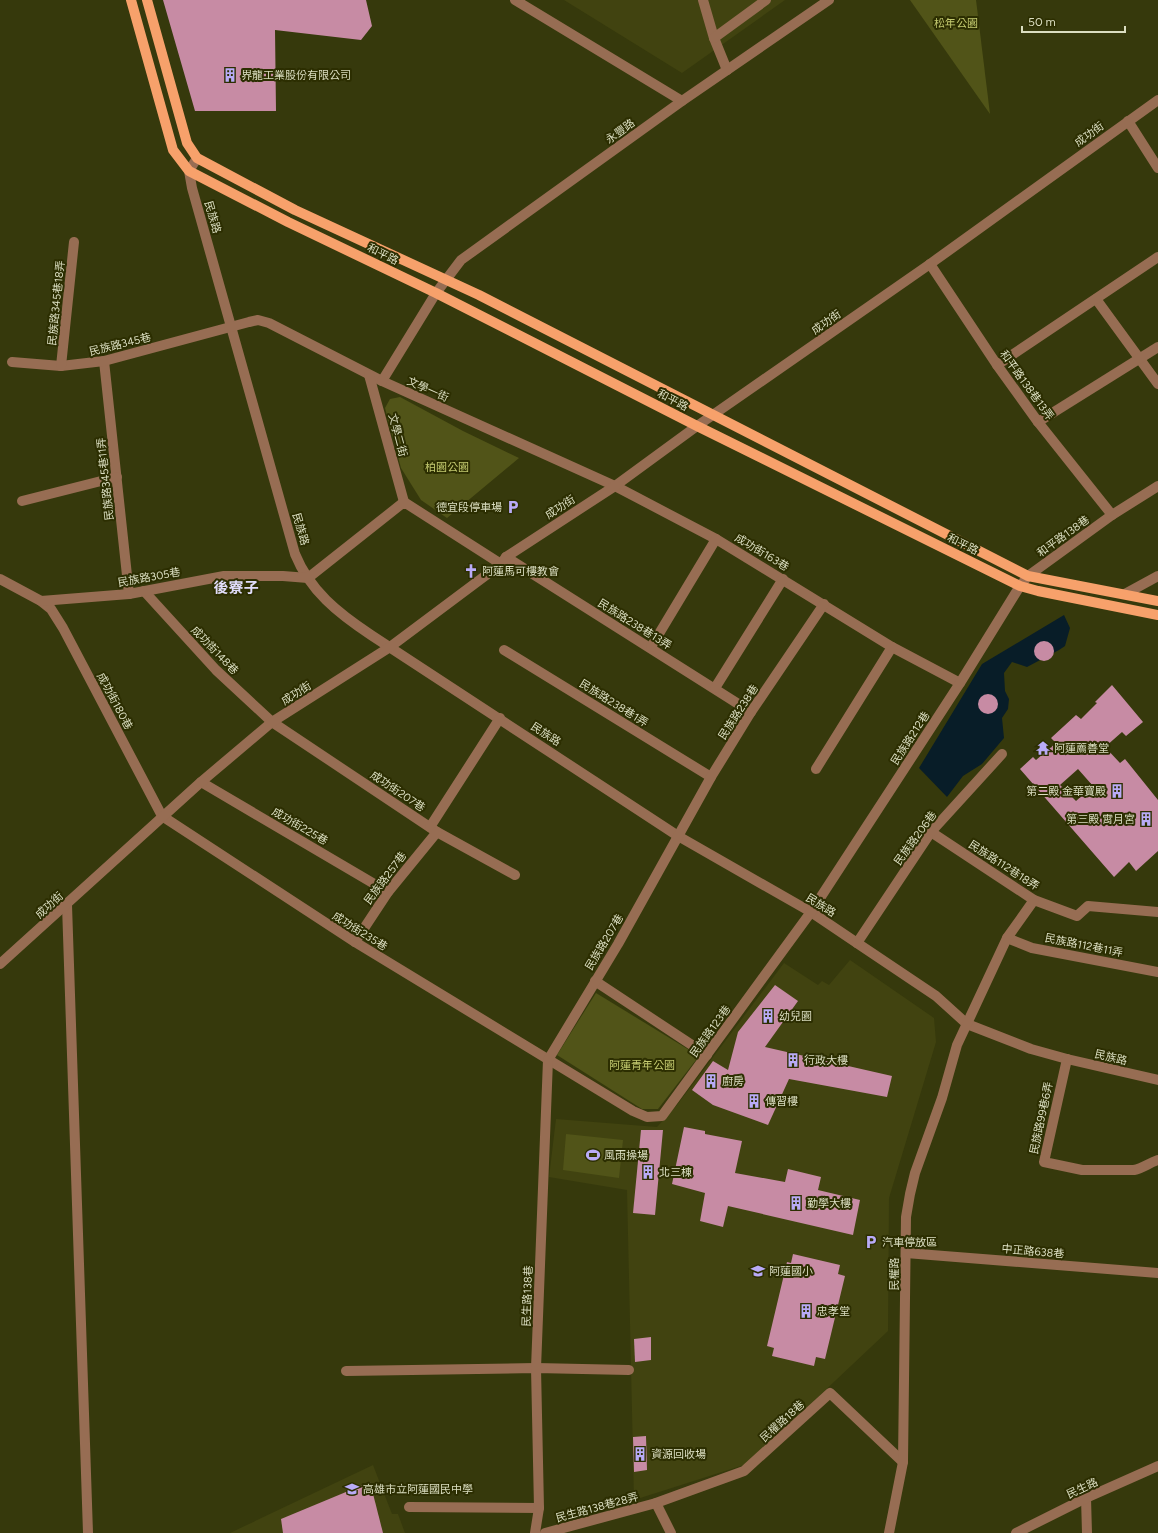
<svg xmlns="http://www.w3.org/2000/svg" width="1158" height="1533" viewBox="0 0 1158 1533" font-family="Figtree,'Noto Sans TC',sans-serif">
<style>
.built{fill:#414310}
.green{fill:#515418}
.water{fill:#081d28}
.building{fill:#c78ba4;fill-rule:evenodd}
.lines{fill:none;stroke-linecap:round;stroke-linejoin:round}
.minor{stroke:#976d53;stroke-width:10}
.major{stroke:#f7a16b;stroke-width:10}
.labels{text-anchor:middle;stroke-width:4;stroke-linejoin:round;paint-order:stroke}
.park-label{font-size:11px;fill:#c5cb70;stroke:#2c2e01}
.poi-label{font-size:11px;fill:#dbdec1;stroke:#2c2e01;text-anchor:start}
.street-label{font-size:11px;fill:#dbdec1;stroke:#2c2e01}
.district-label{font-size:15px;font-weight:bold;fill:#e0dcf9;stroke:#2c2e01}
</style>
<rect width="100%" height="100%" fill="#36390c"/>
<!-- built -->
<g class="built">
<path d="M564,0H785L682,73Z"/>
<path d="M850,960L934,1018L936,1042L889,1198L888,1331L747,1464L634,1500L627,1190L549,1177L556,1119L657,1127L677,1105L784,963L818,985L822,981L829,985Z"/>
<path d="M373,1465L392,1514H398L405,1533H230Z"/>
</g>
<!-- green -->
<g class="green">
<path d="M910,0H976L990,114Z"/>
<path d="M400,397L463,431L519,458L447,518L421,500L401,468L385,408L390,399Z"/>
<path d="M596,993L699,1056L658,1109H642L557,1055Z"/>
<path d="M566,1134L623,1140L619,1178L563,1170Z"/>
</g>
<!-- water -->
<path class="water" d="M1064,615L1070,628L1065,646L1059,650L1027,667L1012,662L1004,673L1005,691L1009,699L1008,709L1002,718L1004,738L982,764L963,776L947,797L919,768L982,664Z"/>
<!-- building -->
<g class="building">
<path d="M163,0H366L372,26L361,40L275,30L276,111H195Z"/>
<circle cx="1044" cy="651" r="10"/>
<path d="M1112,685L1143,722L1126,736L1122,732L1105,747L1120,763L1125,759L1158,800V851L1136,871L1129,862L1114,877L1020,769L1033,757L1036,760L1056,743L1051,738L1076,715L1081,719L1097,703L1095,702ZM1078,769L1093,786L1076,801L1060,785Z"/>
<circle cx="988" cy="704" r="10"/>
<path d="M775,985L798,1001L765,1047L892,1076L887,1097L789,1079L768,1125L713,1105L692,1090L713,1061L728,1070L738,1032Z"/>
<path d="M684,1127L705,1131V1134L742,1141L735,1173L785,1182L788,1169L821,1177L818,1190L860,1200L853,1235L728,1206L723,1227L700,1221L705,1193L672,1184Z"/>
<path d="M641,1130H663L655,1215L633,1213Z"/>
<path d="M793,1254L840,1265L838,1274L845,1276L825,1359L816,1357L814,1366L772,1356L774,1348L767,1346L787,1262L791,1263Z"/>
<path d="M651,1337V1360L635,1362L634,1339Z"/>
<path d="M646,1436L647,1470L634,1472L633,1437Z"/>
<path d="M370,1482L383,1533H283L281,1519Z"/>
</g>
<g class="lines">
<!-- minor -->
<g class="minor">
<path d="M515,0L682,101"/>
<path d="M703,0L714,38L727,70"/>
<path d="M714,38L766,0"/>
<path d="M1128,121L1158,168"/>
<path d="M197,158L189,171L192,188L295,554C310,591 338,613 371,635L678,836L811,912L857,943L936,996L967,1024L1031,1049L1067,1059L1158,1080"/>
<path d="M930,264L997,365L1038,422L1112,515"/>
<path d="M1096,299L1158,384"/>
<path d="M104,361L129,594"/>
<path d="M12,362L61,366L104,361L249,322L258,320L269,323L382,381L615,486L716,539L892,647L960,683"/>
<path d="M997,365L1158,257"/>
<path d="M61,366L74,242"/>
<path d="M369,375L404,502"/>
<path d="M382,381L436,293L461,260L682,101L829,0"/>
<path d="M1038,422L1158,347"/>
<path d="M22,501L117,477"/>
<path d="M506,557L751,712"/>
<path d="M0,579L41,601L51,609L63,628L162,816L355,942L633,1111L647,1117L662,1116L811,912L960,683L1020,586L1028,576L1112,515L1158,486"/>
<path d="M144,591L216,670L272,722L437,832L515,875"/>
<path d="M1125,594L1158,576"/>
<path d="M41,601L129,594L224,576H283L308,578L404,502L501,564"/>
<path d="M651,647L716,539"/>
<path d="M504,650L711,777"/>
<path d="M715,688L783,579"/>
<path d="M816,769L892,647"/>
<path d="M201,782L388,892"/>
<path d="M430,827L500,718"/>
<path d="M931,832L1034,900L1077,916L1088,906L1158,912"/>
<path d="M67,905L88,1533"/>
<path d="M1007,938L1032,948L1158,972"/>
<path d="M355,942L388,892L437,832"/>
<path d="M857,943L931,832L1002,754"/>
<path d="M0,964L201,782L272,722L390,647L501,564L506,557L615,486L697,426L930,264L1158,100"/>
<path d="M595,981L707,1055"/>
<path d="M1067,1059L1044,1162L1082,1170H1134C1143,1168 1149,1163 1158,1160"/>
<path d="M906,1253L1158,1273"/>
<path d="M346,1371L536,1368L629,1370"/>
<path d="M1086,1498L1087,1533"/>
<path d="M656,1503L671,1533"/>
<path d="M409,1507L539,1508"/>
<path d="M535,1533L539,1508L536,1368L548,1060L618,944L711,777L751,712L824,604"/>
<path d="M545,1533L656,1503L744,1471L830,1393L903,1462"/>
<path d="M889,1533L903,1462L906,1217L910,1194L915,1173L942,1098L957,1045L1007,938L1034,900"/>
<path d="M1016,1533L1086,1498L1158,1466"/>
</g>
<!-- major -->
<g class="major">
<path d="M131,0L173,150L189,171L288,222L436,293L697,426L1020,586L1038,591L1158,615"/>
<path d="M147,0L187,143L197,158L295,210L479,295L1028,576L1158,601"/>
</g>
</g>
<!-- icons -->
<defs>
<symbol id="building-bare" viewBox="-9 -9 18 18"><path d="M-4-6H4V6H1V3H-1V6H-4ZM-2.5-4.3h1.7v1.8h-1.7ZM.8-4.3h1.7v1.8H.8ZM-2.5-1h1.7V.8h-1.7ZM.8-1h1.7V.8H.8Z" fill="#b9abf7" stroke="#2c2e01" stroke-width="2.5" paint-order="stroke"/></symbol>
<symbol id="parking-bare" viewBox="-9 -9 18 18"><path d="M-3.5-5.5H1a3.5 3.5 0 0 1 0 7H-1V5.5H-3.5ZM-1-3.4V-.6H.8a1.4 1.4 0 0 0 0-2.8Z" fill="#b9abf7" stroke="#2c2e01" stroke-width="2.5" paint-order="stroke"/></symbol>
<symbol id="church-bare" viewBox="-9 -9 18 18"><path d="M-1.2-6h2.4v3.5h3.3v2.4h-3.3V6h-2.4V-.1h-3.3v-2.4h3.3Z" fill="#b9abf7" stroke="#2c2e01" stroke-width="2.5" paint-order="stroke"/></symbol>
<symbol id="temple-bare" viewBox="-9 -9 18 18"><path d="M0-6L5-2H3V0L6.5 2.5H4V6H1.5V3h-3V6H-4V2.5H-6.5L-3 0V-2H-5Z" fill="#b9abf7" stroke="#2c2e01" stroke-width="2.5" paint-order="stroke"/></symbol>
<symbol id="stadium-bare" viewBox="-9 -9 18 18"><path d="M0-5a6.5 5 0 1 0 0 10a6.5 5 0 1 0 0-10ZM-3.5-1.8h7v3.6h-7Z" fill="#b9abf7" stroke="#2c2e01" stroke-width="2.5" paint-order="stroke"/></symbol>
<symbol id="school-bare" viewBox="-9 -9 18 18"><path d="M0-5L7-2L0 1L-7-2ZM-4 1L0 2.5L4 1V4Q0 6-4 4Z" fill="#b9abf7" stroke="#2c2e01" stroke-width="2.5" paint-order="stroke"/></symbol>
</defs>
<g fill-rule="evenodd">
<use href="#building-bare" x="220" y="65" width="20" height="20"/>
<use href="#parking-bare" x="503" y="497" width="20" height="20"/>
<use href="#church-bare" x="461" y="561" width="20" height="20"/>
<use href="#temple-bare" x="1033" y="738" width="20" height="20"/>
<use href="#building-bare" x="1107" y="781" width="20" height="20"/>
<use href="#building-bare" x="1136" y="809" width="20" height="20"/>
<use href="#building-bare" x="758" y="1006" width="20" height="20"/>
<use href="#building-bare" x="783" y="1050" width="20" height="20"/>
<use href="#building-bare" x="701" y="1071" width="20" height="20"/>
<use href="#building-bare" x="744" y="1091" width="20" height="20"/>
<use href="#stadium-bare" x="583" y="1145" width="20" height="20"/>
<use href="#building-bare" x="638" y="1162" width="20" height="20"/>
<use href="#building-bare" x="786" y="1193" width="20" height="20"/>
<use href="#parking-bare" x="861" y="1232" width="20" height="20"/>
<use href="#school-bare" x="748" y="1261" width="20" height="20"/>
<use href="#building-bare" x="796" y="1301" width="20" height="20"/>
<use href="#building-bare" x="630" y="1444" width="20" height="20"/>
<use href="#school-bare" x="342" y="1479" width="20" height="20"/>
</g>
<g class="labels">
<!-- park labels -->
<g class="park-label">
<text x="956" y="27">松年公園</text>
<text x="447" y="471">柏園公園</text>
<text x="642" y="1069">阿蓮青年公園</text>
</g>
<!-- poi labels -->
<g class="poi-label">
<text x="241" y="79">界龍工業股份有限公司</text>
<text x="502" y="511" text-anchor="end">德宜段停車場</text>
<text x="482" y="575">阿蓮馬可樓教會</text>
<text x="1054" y="752">阿蓮薦善堂</text>
<text x="1106" y="795" text-anchor="end">第二殿 金華寶殿</text>
<text x="1135" y="823" text-anchor="end">第三殿 霄月宮</text>
<text x="779" y="1020">幼兒園</text>
<text x="804" y="1064">行政大樓</text>
<text x="722" y="1085">廚房</text>
<text x="765" y="1105">傳習樓</text>
<text x="604" y="1159">風雨操場</text>
<text x="659" y="1176">北三棟</text>
<text x="807" y="1207">勤學大樓</text>
<text x="882" y="1246">汽車停放區</text>
<text x="769" y="1275">阿蓮國小</text>
<text x="817" y="1315">忠孝堂</text>
<text x="651" y="1458">資源回收場</text>
<text x="363" y="1493">高雄市立阿蓮國民中學</text>
</g>
<!-- street labels -->
<g class="street-label">
<text transform="translate(620 131) rotate(-36)" y="4">永豐路</text>
<text transform="translate(1089 134) rotate(-36)" y="4">成功街</text>
<text transform="translate(213 217) rotate(74)" y="4">民族路</text>
<text transform="translate(383 254) rotate(26)" y="4">和平路</text>
<text transform="translate(56 303) rotate(-84)" y="4">民族路345巷18弄</text>
<text transform="translate(826 322) rotate(-35)" y="4">成功街</text>
<text transform="translate(120 344) rotate(-14)" y="4">民族路345巷</text>
<text transform="translate(1027 385) rotate(54)" y="4">和平路138巷13弄</text>
<text transform="translate(428 389) rotate(24)" y="4">文學一街</text>
<text transform="translate(673 400) rotate(27)" y="4">和平路</text>
<text transform="translate(398 435) rotate(75)" y="4">文學二街</text>
<text transform="translate(105 479) rotate(-96)" y="4">民族路345巷11弄</text>
<text transform="translate(560 507) rotate(-33)" y="4">成功街</text>
<text transform="translate(301 529) rotate(74)" y="4">民族路</text>
<text transform="translate(1063 536) rotate(-36)" y="4">和平路138巷</text>
<text transform="translate(963 544) rotate(26)" y="4">和平路</text>
<text transform="translate(762 552) rotate(31)" y="4">成功街163巷</text>
<text transform="translate(149 577) rotate(-10)" y="4">民族路305巷</text>
<text transform="translate(635 624) rotate(32)" y="4">民族路238巷13弄</text>
<text transform="translate(215 650) rotate(46)" y="4">成功街148巷</text>
<text transform="translate(296 693) rotate(-32)" y="4">成功街</text>
<text transform="translate(115 701) rotate(62)" y="4">成功街180巷</text>
<text transform="translate(614 703) rotate(32)" y="4">民族路238巷1弄</text>
<text transform="translate(738 712) rotate(-57)" y="4">民族路238巷</text>
<text transform="translate(546 734) rotate(33)" y="4">民族路</text>
<text transform="translate(910 738) rotate(-57)" y="4">民族路212巷</text>
<text transform="translate(398 791) rotate(34)" y="4">成功街207巷</text>
<text transform="translate(300 826) rotate(30)" y="4">成功街225巷</text>
<text transform="translate(915 838) rotate(-54)" y="4">民族路206巷</text>
<text transform="translate(1004 865) rotate(33)" y="4">民族路112巷18弄</text>
<text transform="translate(385 878) rotate(-53)" y="4">民族路257巷</text>
<text transform="translate(49 905) rotate(-42)" y="4">成功街</text>
<text transform="translate(821 905) rotate(32)" y="4">民族路</text>
<text transform="translate(360 931) rotate(32)" y="4">成功街235巷</text>
<text transform="translate(604 942) rotate(-59)" y="4">民族路207巷</text>
<text transform="translate(1084 945) rotate(11)" y="4">民族路112巷11弄</text>
<text transform="translate(710 1031) rotate(-54)" y="4">民族路123巷</text>
<text transform="translate(1111 1057) rotate(13)" y="4">民族路</text>
<text transform="translate(1041 1118) rotate(-78)" y="4">民族路99巷6弄</text>
<text transform="translate(1033 1251) rotate(5)" y="4">中正路638巷</text>
<text transform="translate(894 1274) rotate(-90)" y="4">民權路</text>
<text transform="translate(527 1296) rotate(-88)" y="4">民生路138巷</text>
<text transform="translate(782 1421) rotate(-42)" y="4">民權路18巷</text>
<text transform="translate(1082 1488) rotate(-25)" y="4">民生路</text>
<text transform="translate(597 1507) rotate(-15)" y="4">民生路138巷28弄</text>
</g>
<!-- district labels -->
<g class="district-label">
<text x="236" y="593">後寮子</text>
</g>
</g>
<!-- scale -->
<path d="M1022 26v6h103v-6" fill="none" stroke="#dbdec1" stroke-width="2"/>
<text x="1028" y="26" font-size="12" fill="#dbdec1" stroke="#2c2e01" stroke-width="3" paint-order="stroke">50 m</text>
</svg>
